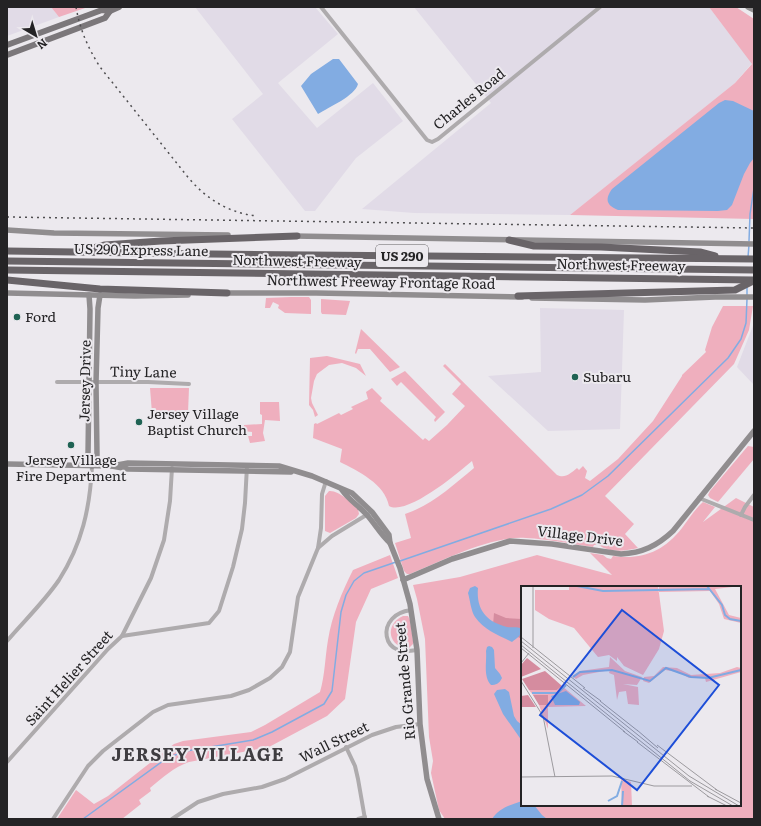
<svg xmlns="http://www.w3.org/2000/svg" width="761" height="826" viewBox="0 0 761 826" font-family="Literata,serif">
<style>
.built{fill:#e1dbe7}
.green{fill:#efafbe;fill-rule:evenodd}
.forest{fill:#d58c9f}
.water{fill:#82ace2}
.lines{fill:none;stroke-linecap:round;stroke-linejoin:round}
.stream{stroke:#82ace2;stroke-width:1.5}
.street{stroke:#aeabad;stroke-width:4}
.secondary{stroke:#908d8f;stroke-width:5.5}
.primary{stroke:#7b777a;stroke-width:6}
.highway{stroke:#696468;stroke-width:7}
.rail{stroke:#4f4e50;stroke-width:1.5;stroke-dasharray:2 4;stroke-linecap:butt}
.poi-dot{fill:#1f6253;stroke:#ece9ee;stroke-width:1.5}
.labels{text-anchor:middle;stroke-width:4;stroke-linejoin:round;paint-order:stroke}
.shield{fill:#ece9ee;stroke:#605e61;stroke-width:1}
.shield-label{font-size:13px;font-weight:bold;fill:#242325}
.street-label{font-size:14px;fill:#242325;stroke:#ece9ee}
.poi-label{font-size:14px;fill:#242325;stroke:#ece9ee;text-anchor:start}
.district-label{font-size:18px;font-weight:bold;letter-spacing:1px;fill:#3f3d41;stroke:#ece9ee}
.inset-river{fill:none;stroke:#82ace2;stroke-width:2}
.inset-road{fill:none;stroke:#9c9a9e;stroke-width:1}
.view{fill:#1d4ed8;fill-opacity:0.15;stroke:#1d4ed8;stroke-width:2}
.inset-edge{fill:none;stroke:#242325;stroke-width:2}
</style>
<rect width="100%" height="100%" fill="#ece9ee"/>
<!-- built -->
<g class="built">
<path d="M7,7H51L59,17L7,36Z"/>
<path d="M195,7H315L338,34L278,83L317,128L373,83L403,121L356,158L315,211H305L232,119L263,94Z"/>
<path d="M414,7H709L752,63L735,83L570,215L414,213L362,209L491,103Z"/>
<path d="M540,308L624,310L620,429L548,431L488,376L541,372Z"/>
<path d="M754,323V385L737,367Z"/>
</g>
<!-- green -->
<g class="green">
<path d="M51,7H88L59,17Z"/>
<path d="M709,7H736L754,19V219L570,215L735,83L752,64Z"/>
<path d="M291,297H309L311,300V314L285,313L278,308L279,305L273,302L270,308H265L266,298Z"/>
<path d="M321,299L350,301L346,315L322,314L321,312Z"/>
<path d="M723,306H753L749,330L734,364L605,496L634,524L625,534L638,548C626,551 609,553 599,545H594L593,547C571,544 548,539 526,538C493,535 441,561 410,574H407L404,571L395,543L411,538L405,514C432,505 452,486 474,468L472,461C458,473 407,516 389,506C385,484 358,471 340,462L342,449L313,438L314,424L316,423L317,424L339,413L341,415L353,409L351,407L368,399L366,392L372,388L382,398L380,401L423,440L425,438L429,441L447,425L465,406L452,394L461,384L443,366L445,364L557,475C565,479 571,473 577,468L579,470L583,466L587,471L585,478L590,481L618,459L653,421L682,376V375L706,352L705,350L712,327Z"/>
<path d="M361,329L400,367L390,372L370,349H358L356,354L355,353Z"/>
<path d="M327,356L360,364L366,376L356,368L342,363L329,365L317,374L314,381L311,398L312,403L318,415L315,417L313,410L309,405L310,358Z"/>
<path d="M405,371L445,412L435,422L434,420L436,417L401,382L397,386L391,379Z"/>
<path d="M150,388H189L188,413H152Z"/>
<path d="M260,402H279L280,421L265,420L263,433L265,441L250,443L248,436H252V432L244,431V425L262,424V415L260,414Z"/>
<path d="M748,446L754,447V459L718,502L710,498L708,495L710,491Z"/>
<path d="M329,491C339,490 351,503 358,509L359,514L356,518L330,533L325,531V496Z"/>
<path d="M736,498L754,507V819H445L439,810L431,773L433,761L429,737L425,639L417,599L413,585L460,577L537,555L612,575L590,553L603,555L607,558L611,559L613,556C642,560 663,552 682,528C688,520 695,509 703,502L715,507L703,522ZM522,587H740V805H522Z"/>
<path d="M390,555L398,578L371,589L356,622L345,699L327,716L269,747L189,762C174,767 162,778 150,788L151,791L139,800L141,804L122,819H57L76,790L94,804L108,796L174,744L183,741L251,732L265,725L320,692C325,675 325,657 328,640C332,615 342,592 353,570Z"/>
<path d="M403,616H408L410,620L413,641V644L409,648C388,648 384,624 403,616Z"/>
</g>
<!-- forest -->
<path class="forest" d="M494,613L506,618L522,619V639L493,625Z"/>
<!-- water -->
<g class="water">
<path d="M333,59H339L358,84C355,96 329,107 318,114L301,86L311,74Z"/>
<path d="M725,100L733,101L754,111V158L750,163L744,174L732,205L727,210L718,211L618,210C606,205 605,199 612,189L719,103Z"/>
<path d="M475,586L478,588C476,609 486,622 507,627C513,628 516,626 522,629C521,636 517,638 512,642C498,635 484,630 475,617C471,611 470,600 468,593L470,588Z"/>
<path d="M489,646L492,647L494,650L495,668L500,674L502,678C499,684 496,685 491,685C483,676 487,662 486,651L487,647Z"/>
<path d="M505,689L509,692L514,716L517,721L522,725V741L503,714L494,694L497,690Z"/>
<path d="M522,801V805H534L542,815L547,819H492C499,808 510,805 522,801Z"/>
</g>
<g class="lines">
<!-- stream -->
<g class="stream">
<path d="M749,241L750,214L754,188"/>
<path d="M748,257L749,245"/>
<path d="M747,295V287"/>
<path d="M400,561L551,509L582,495L608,476L728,358L741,339L746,323L747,299"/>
<path d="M83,819L167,758L186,751L253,740L272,732L324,704L332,691L341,612L346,595L354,581L364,573L396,562"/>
</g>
<!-- street -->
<g class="street">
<path d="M321,7L427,140L432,142L438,139L600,7"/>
<path d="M57,382H148L189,384"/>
<path d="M699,498L754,520"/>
<path d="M741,515L745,507L754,495"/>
<path d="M318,548L321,528L322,494L326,481"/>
<path d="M411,610C404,611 397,613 392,619C383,629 385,645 398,650C403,652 411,651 417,650"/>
<path d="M122,636L209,623L219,611L233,567L242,529L245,503L247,466"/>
<path d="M7,641C24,621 44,602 59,580C82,544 90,508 92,466"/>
<path d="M346,747L355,766L358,779L365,819"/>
<path d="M7,762L108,649L122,636L151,578L164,540L170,501L172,468"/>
<path d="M53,819L88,766L103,751L153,712L168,705L231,696L249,690L270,678L282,667L290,652L298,597L318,548L332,536L368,514"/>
<path d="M172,819L198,802L223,794L262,787L285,779L372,735L396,727L420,724"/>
<path d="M358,819L365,817"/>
</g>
<!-- secondary -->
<g class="secondary">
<path d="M748,7L754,10"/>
<path d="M7,230L54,233L228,235"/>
<path d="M294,236L754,244"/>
<path d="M7,293L135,296L188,295"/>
<path d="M225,293H316L522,297"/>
<path d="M89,295L90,309L88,455L92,466"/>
<path d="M532,298L645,300L715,297H754"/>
<path d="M7,464L112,466L128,469L291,472"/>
<path d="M92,466L97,455L96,383L98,308L100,295"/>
<path d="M112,466L128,463L279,466L312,476L352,493L372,512L389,535L390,543L400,568L410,604L417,650L420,724L427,779L439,819"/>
<path d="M342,490C349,500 359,506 367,515C375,524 381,535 390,543"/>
<path d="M403,580L452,559L510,541L552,544L621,554C642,553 657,546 673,531L754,431"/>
</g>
<!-- primary -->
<g class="primary">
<path d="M7,45L102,10L110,11L119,7"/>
<path d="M7,55L105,18L110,11"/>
</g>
<!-- highway -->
<g class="highway">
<path d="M509,240L534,246L601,247L700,252L715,256"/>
<path d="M86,250L105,245L161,241L297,236"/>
<path d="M7,251L210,254L754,259"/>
<path d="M7,261L754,270"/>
<path d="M7,270L754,280"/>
<path d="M7,280L100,289L227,293"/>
<path d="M518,296L735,290L753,281"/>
</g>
<!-- rail -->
<g class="rail">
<path d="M76,7C80,30 88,48 100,67L187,176C205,198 228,213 257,216"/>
<path d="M7,217L754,228"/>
</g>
</g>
<!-- markers -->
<g class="poi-dot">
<circle cx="17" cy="317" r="4"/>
<circle cx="575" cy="377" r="4"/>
<circle cx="139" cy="422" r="4"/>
<circle cx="71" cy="445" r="4"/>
</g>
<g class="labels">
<!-- shield labels -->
<rect class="shield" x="376" y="245" width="52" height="22" rx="3"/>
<g class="shield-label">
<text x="402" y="261">US 290</text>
</g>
<!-- street labels -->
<g class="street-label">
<text transform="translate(469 99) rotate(-39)" y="5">Charles Road</text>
<text transform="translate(141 250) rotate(1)" y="5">US 290 Express Lane</text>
<text transform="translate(297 261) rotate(1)" y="5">Northwest Freeway</text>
<text transform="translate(621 265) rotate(1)" y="5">Northwest Freeway</text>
<text transform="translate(381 282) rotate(1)" y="5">Northwest Freeway Frontage Road</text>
<text transform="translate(143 372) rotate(1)" y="5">Tiny Lane</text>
<text transform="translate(85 381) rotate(-89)" y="5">Jersey Drive</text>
<text transform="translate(580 536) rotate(7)" y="5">Village Drive</text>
<text transform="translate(69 678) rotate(-48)" y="5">Saint Helier Street</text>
<text transform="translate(405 681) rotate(-95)" y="5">Rio Grande Street</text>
<text transform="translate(334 742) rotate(-26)" y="5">Wall Street</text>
</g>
<!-- poi labels -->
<g class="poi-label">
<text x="25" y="322">Ford</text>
<text x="583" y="382">Subaru</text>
<text x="147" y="419">Jersey Village<tspan x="147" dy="16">Baptist Church</tspan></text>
<text x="71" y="465" text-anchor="middle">Jersey Village<tspan x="71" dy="16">Fire Department</tspan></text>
</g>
<!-- district labels -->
<g class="district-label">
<text x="198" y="761">JERSEY VILLAGE</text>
</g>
</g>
<!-- overview -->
<g transform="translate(521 586)">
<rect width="220" height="220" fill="#ece9ee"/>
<path d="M48,0H137L143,45L138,63L122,89L103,80L96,71V75L88,69L77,71L53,42L28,33L14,24V4H48ZM138,0H220L194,3L208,29L220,32V37L203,33L198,18L189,5L138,6ZM89,71L104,85L121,91L116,99L102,98L117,101L118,119L107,118L105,105L98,106L96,114L93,89L88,87L89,84L62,89L55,93L51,90L59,85L88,81ZM142,81L156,82L170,89L199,87L216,81L220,82V86L185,96L184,92H168L157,86L144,84L128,97L122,95L123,91L133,90ZM41,100L65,120L27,121V143L18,119H27V110L12,109L8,104H36ZM100,193L110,196L111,220H101Z" fill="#efafbe"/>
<path d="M6,72L20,83L0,91V79ZM24,85L41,100L36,104H8L1,93ZM7,109L15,121H0V110ZM12,109H27V119H18Z" fill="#d58c9f"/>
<path d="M45,105L59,116L58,119H34L30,110Z" fill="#82ace2"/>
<path class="inset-river" d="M56,0L82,5L188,3M186,0L201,19L204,29L209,33L220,35M52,91L59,86L91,84L129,95L145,82L170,91L187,92L220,84M11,107H37L45,99M87,215L96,210L101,195M101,220L102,205"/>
<path class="inset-road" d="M0,51L64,102M0,55L168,190L218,220M0,59L169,195L212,220M0,62L104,146M12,62V0M0,77L8,67M0,95L22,130L34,191M62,102L80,115M79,115L117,145M116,144L137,162M102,145L117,156M116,156L188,211M136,159L196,204M0,191L91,190L133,200H171M194,203L220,217M186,210L206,220"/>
<path class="view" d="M101,24L198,99L116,204L19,129Z"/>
<rect width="220" height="220" class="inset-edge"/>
</g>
<!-- border -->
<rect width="761" height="826" fill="none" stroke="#242325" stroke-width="16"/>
<!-- north arrow -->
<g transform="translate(36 36) rotate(142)" stroke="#ece9ee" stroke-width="3" paint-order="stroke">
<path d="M0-3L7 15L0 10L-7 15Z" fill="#242325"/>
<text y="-6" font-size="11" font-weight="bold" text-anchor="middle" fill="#242325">N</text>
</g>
</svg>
